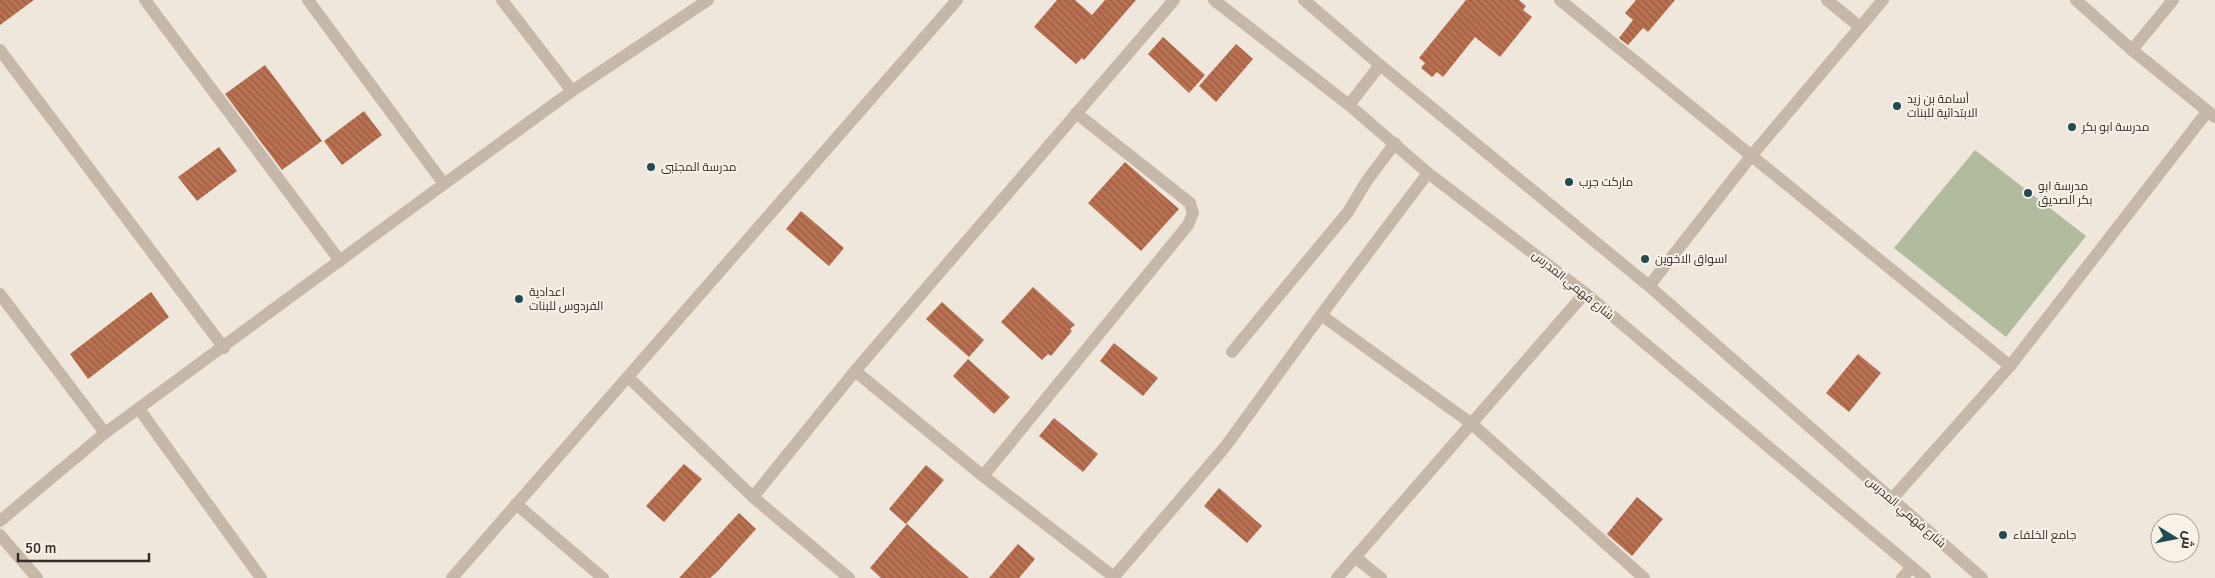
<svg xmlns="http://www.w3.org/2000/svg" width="2215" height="578" viewBox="0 0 2215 578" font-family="Signika,Cairo,sans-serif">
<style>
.pitch{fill:#b0bc9d}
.building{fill:url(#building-back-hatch)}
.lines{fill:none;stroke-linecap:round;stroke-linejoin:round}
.minor{stroke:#c6b8a9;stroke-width:12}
.poi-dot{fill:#224b51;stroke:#f7f1e8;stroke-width:2}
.labels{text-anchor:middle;stroke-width:4;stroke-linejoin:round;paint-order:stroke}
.poi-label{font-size:12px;fill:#342c28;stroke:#f7f1e8;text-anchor:start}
.street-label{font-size:12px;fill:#342c28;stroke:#f7f1e8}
</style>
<defs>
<pattern id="building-back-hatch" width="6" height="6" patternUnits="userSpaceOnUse" patternTransform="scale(1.25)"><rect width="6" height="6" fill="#b97050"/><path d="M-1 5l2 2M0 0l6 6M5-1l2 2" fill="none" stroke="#975c42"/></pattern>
</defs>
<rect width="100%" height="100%" fill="#efe7dc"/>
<!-- pitch -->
<path class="pitch" d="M1975,150L2086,236L2006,337L1894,248Z"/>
<!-- building -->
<g class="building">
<path d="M0,0H34L0,25Z"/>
<path d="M1057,0H1075L1092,15L1105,0H1136L1084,60L1082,58L1076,64L1034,27Z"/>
<path d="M1466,0H1519L1526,6L1523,10L1532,17L1500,57L1475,37L1443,77L1437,72L1432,77L1421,68L1425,63L1419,58Z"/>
<path d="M1636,0H1675L1648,32L1643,28L1628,45L1619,38L1633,20L1625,13Z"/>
<path d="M1163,37L1205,75L1189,93L1148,54Z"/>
<path d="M1236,44L1253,59L1216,102L1199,86Z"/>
<path d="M265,65L322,141L282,170L225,94Z"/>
<path d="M364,111L382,135L342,165L324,141Z"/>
<path d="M219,147L237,171L197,201L178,177Z"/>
<path d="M1125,162L1179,209L1141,251L1088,203Z"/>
<path d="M801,211L844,248L829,266L786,229Z"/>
<path d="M1033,287L1075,325L1070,329L1072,331L1051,356L1048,354L1042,360L1001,322Z"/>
<path d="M151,292L169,317L88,379L70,354Z"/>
<path d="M942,302L984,340L969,357L926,319Z"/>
<path d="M1114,343L1158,378L1143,396L1100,361Z"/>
<path d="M1858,354L1881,373L1849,412L1826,393Z"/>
<path d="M968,359L1010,397L994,414L953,376Z"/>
<path d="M1054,418L1098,454L1083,472L1039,436Z"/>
<path d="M684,464L702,479L664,522L646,506Z"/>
<path d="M926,465L944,480L906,524L889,509Z"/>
<path d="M1219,488L1262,526L1247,543L1204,506Z"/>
<path d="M1637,497L1663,519L1632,556L1607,534Z"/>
<path d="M739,513L756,529L718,571L710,578H679Z"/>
<path d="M907,524L934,548L969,578H881L870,568Z"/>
<path d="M1018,544L1035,559L1019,578H989Z"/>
</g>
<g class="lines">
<!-- minor -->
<g class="minor">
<path d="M145,0L340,261"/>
<path d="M308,0L444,184"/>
<path d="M502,0L572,91"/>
<path d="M1214,0L1349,105L1428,173L1585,293L1925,578"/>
<path d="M1304,0L1380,65L1649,286L1982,578"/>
<path d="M1560,0L2010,366"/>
<path d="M1827,0L1860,27"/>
<path d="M2076,0L2132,50L2215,117"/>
<path d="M0,50L224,348"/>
<path d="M2132,50L2173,0"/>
<path d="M1349,105L1380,65"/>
<path d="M1649,286L1752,155L1883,0"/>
<path d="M0,294L105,433"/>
<path d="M1321,315L1472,424L1644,578"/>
<path d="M1232,352L1348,212L1366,182L1395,143"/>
<path d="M855,371L983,476L1114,577"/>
<path d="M628,377L753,497L849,578"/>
<path d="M139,409L261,578"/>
<path d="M983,476L1188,225L1193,213L1190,203L1076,113"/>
<path d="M753,497L855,371L1174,0"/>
<path d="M1891,500L2010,366L2207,112"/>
<path d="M516,504L603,578"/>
<path d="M0,521L105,433L444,184L572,91L708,0"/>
<path d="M0,535L37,578"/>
<path d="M1356,558L1381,578"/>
<path d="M452,578L957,0"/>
<path d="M1113,578L1225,447L1321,315L1428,173"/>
<path d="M1337,578L1585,293"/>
<path d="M1902,578L1912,567"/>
</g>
</g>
<!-- markers -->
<g class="poi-dot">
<circle cx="1897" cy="106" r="5"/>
<circle cx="2072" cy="127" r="5"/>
<circle cx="651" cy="167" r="5"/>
<circle cx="1569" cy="182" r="5"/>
<circle cx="2028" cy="193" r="5"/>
<circle cx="1645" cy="259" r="5"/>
<circle cx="519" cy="299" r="5"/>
<circle cx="2003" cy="535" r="5"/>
</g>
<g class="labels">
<!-- poi labels -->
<g class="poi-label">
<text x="1907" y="103">أسامة بن زيد<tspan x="1907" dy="14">الابتدائية للبنات</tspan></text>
<text x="2082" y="131">مدرسة ابو بكر</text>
<text x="661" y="171">مدرسة المجتبى</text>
<text x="1579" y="186">ماركت جرب</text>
<text x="2038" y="190">مدرسة ابو<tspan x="2038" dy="14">بكر الصديق</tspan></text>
<text x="1655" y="263">اسواق الاخوين</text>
<text x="529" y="296">اعدادية<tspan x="529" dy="14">الفردوس للبنات</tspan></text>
<text x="2013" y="539">جامع الخلفاء</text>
</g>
<!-- street labels -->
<g class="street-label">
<text transform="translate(1573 285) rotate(39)" y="4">شارع فهمي المدرس</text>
<text transform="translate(1906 512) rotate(41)" y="4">شارع فهمي المدرس</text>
</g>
</g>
<!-- north arrow -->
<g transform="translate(2175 538) rotate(100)"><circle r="24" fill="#f7f1e8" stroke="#a9a29b"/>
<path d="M0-4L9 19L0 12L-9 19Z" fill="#224b51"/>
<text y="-8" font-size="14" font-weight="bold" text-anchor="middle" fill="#342c28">ش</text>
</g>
<!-- scale -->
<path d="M18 553v8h131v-8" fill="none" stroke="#342c28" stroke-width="2.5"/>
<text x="25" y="553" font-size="15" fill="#342c28" stroke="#f7f1e8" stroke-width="4" paint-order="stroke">50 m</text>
</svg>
